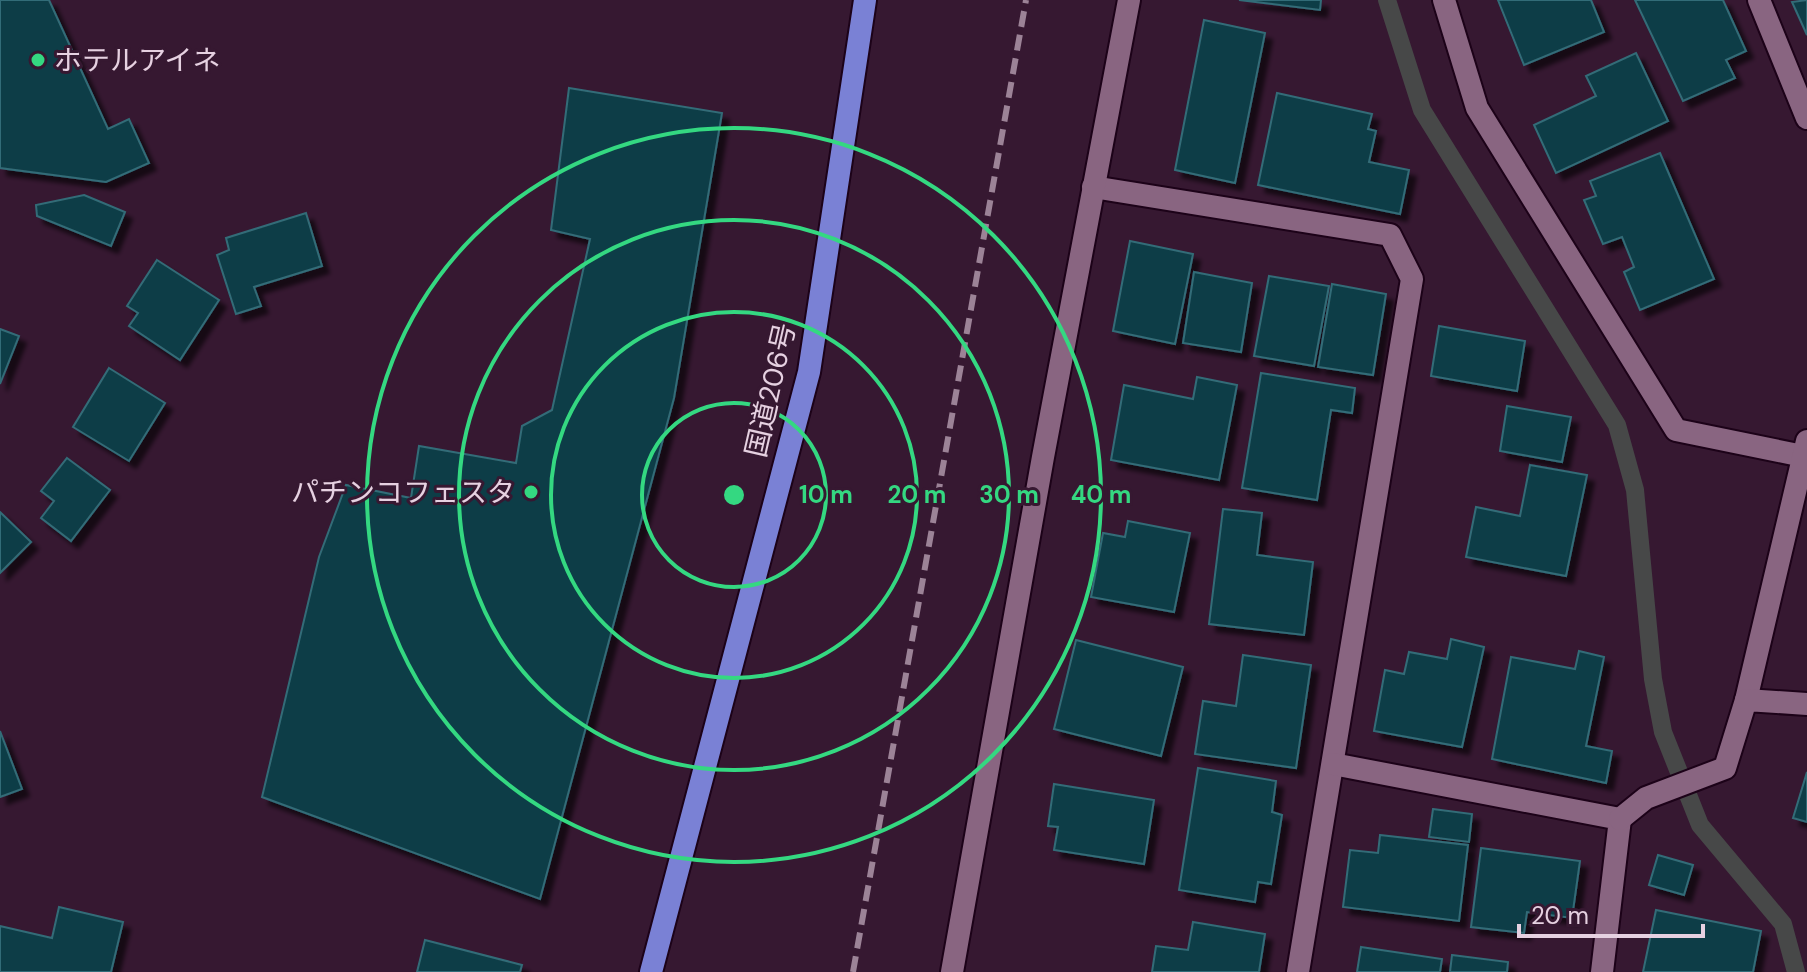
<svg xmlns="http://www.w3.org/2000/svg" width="1807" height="972" viewBox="0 0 1807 972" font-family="'DM Sans','Noto Sans JP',sans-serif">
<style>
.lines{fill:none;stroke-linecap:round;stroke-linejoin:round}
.stream{stroke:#474848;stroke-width:18}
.building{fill:#113d46;stroke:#336c78;stroke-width:2;filter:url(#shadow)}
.minor-casing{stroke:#1c0218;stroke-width:26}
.tertiary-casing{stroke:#1c0218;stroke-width:26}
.trunk-casing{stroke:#1c0218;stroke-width:26}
.minor{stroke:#896581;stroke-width:22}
.tertiary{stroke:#896581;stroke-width:22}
.trunk{stroke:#7a81d5;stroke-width:22}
.rail{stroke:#9c8397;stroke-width:6;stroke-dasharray:16 8;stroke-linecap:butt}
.ring{fill:none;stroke:#34d881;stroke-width:4}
.poi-dot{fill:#34d881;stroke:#361831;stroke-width:3}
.labels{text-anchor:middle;stroke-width:6;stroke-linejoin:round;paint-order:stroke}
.poi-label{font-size:28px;fill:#e6d1e1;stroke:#361831;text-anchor:start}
.street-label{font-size:28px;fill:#e6d1e1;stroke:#361831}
.centre{fill:#34d881;stroke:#361831;stroke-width:4}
.ring-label{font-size:24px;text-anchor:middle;font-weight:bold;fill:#34d881;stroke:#361831;stroke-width:6;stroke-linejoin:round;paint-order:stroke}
</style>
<defs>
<filter id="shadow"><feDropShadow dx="7" dy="7" stdDeviation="2" flood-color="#0009"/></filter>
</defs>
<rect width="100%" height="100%" fill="#361831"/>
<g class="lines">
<!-- stream -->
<path class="stream" d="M1387,0L1422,110L1617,425L1635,490L1653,679L1663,732L1700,825L1783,924L1796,972"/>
</g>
<!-- building -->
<g class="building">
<path d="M0,0H49L108,129L129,119L149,163L106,182L0,168Z"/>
<path d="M1239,0H1321L1320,10Z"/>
<path d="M1498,0H1591L1604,32L1524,65Z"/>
<path d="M1635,0H1723L1746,51L1726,60L1735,78L1683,101Z"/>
<path d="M1807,0V35L1792,2Z"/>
<path d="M1204,20L1265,33L1235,183L1175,170Z"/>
<path d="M1636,53L1668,121L1556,173L1534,125L1596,96L1586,76Z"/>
<path d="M569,88L722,113L674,398L540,899L262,797L319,557L346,485L411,498L419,446L516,463L522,426L552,410L590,239L551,230Z"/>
<path d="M1277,93L1372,114L1368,129L1376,131L1369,162L1409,170L1400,214L1258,185Z"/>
<path d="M1660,153L1714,279L1640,310L1624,272L1634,267L1622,237L1603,244L1584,200L1596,196L1590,181Z"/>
<path d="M84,195L125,212L111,246L37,216L36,205Z"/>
<path d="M306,213L322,266L254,287L261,306L236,314L217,255L229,250L226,238Z"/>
<path d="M1130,241L1193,254L1175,344L1113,331Z"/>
<path d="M157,260L219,300L180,360L129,326L138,313L127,306Z"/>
<path d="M1194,272L1252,283L1241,352L1183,343Z"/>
<path d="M1269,276L1329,286L1314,366L1254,356Z"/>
<path d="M1332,284L1386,294L1373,375L1318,367Z"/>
<path d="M1439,326L1525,341L1517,391L1431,376Z"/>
<path d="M0,329L19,336L0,384Z"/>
<path d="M109,368L165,403L129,461L73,427Z"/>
<path d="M1261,373L1355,388L1352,413L1331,410L1317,500L1242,488Z"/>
<path d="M1197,377L1237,385L1219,480L1111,460L1124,385L1193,399Z"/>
<path d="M1507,406L1571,417L1562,462L1500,451Z"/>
<path d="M67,458L110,490L71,541L41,518L54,501L41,491Z"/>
<path d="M1530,465L1587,475L1566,576L1466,557L1476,507L1520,516Z"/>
<path d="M1223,509L1262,513L1257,555L1313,562L1304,635L1209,624Z"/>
<path d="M0,512L31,542L0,573Z"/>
<path d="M1128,521L1190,533L1174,612L1091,597L1103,533L1125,537Z"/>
<path d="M1451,639L1484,647L1462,747L1374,731L1385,670L1404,674L1409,652L1447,659Z"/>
<path d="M1076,640L1183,667L1161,756L1054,729Z"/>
<path d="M1579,651L1604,657L1586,746L1612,751L1606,783L1492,759L1511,657L1575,669Z"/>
<path d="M1243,655L1311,665L1296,768L1195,754L1203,701L1236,706Z"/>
<path d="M0,731L22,789L0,797Z"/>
<path d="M1198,768L1276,781L1272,812L1282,815L1271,884L1258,882L1255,902L1179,890Z"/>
<path d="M1807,772V822L1793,818Z"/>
<path d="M1054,784L1154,800L1144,864L1054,850L1058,827L1048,826Z"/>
<path d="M1433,809L1472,814L1469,842L1429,837Z"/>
<path d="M1380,835L1468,845L1459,921L1343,907L1350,850L1378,853Z"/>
<path d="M1481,848L1580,861L1572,918L1527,912L1524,933L1471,927Z"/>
<path d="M1658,855L1693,865L1684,895L1649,885Z"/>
<path d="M59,907L123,922L111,972H0V926L52,938Z"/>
<path d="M1656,910L1761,931L1753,972H1643Z"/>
<path d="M1193,922L1265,934L1259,972H1152L1156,946L1188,950Z"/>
<path d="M425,940L522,965L520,972H417Z"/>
<path d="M1361,947L1442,959L1440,972H1357Z"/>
<path d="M1452,955L1508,962L1507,972H1450Z"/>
</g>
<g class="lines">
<defs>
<g id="minor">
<path d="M1444,0L1477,108L1676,430L1803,456"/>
<path d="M1759,0L1807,118"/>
<path d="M1093,187L1390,235L1412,279L1298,972"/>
<path d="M1746,700L1807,441"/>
<path d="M1333,764L1620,819L1602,972"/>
<path d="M1620,819L1646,798L1725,768L1746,700L1807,704"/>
</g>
<path id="tertiary" d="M952,972L1043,457L1129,0"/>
<path id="trunk" d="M651,972L809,372L865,0"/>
</defs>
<!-- minor casing -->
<use href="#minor" class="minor-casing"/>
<!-- tertiary casing -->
<use href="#tertiary" class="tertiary-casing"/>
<!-- trunk casing -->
<use href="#trunk" class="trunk-casing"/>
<!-- minor -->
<use href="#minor" class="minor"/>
<!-- tertiary -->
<use href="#tertiary" class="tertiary"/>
<!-- trunk -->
<use href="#trunk" class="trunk"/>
<!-- rail -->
<path class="rail" d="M853,972L1026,0"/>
</g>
<!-- distance rings -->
<g class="ring">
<circle cx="734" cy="495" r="92"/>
<circle cx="734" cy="495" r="183"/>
<circle cx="734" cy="495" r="275"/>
<circle cx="734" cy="495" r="367"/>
</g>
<!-- markers -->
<g class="poi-dot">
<circle cx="38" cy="60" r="8"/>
<circle cx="531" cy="492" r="8"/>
</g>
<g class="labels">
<!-- poi labels -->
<g class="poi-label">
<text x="54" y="70">ホテルアイネ</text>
<text x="515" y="502" text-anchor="end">パチンコフェスタ</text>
</g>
<!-- street labels -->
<g class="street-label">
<text transform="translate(770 390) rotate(-77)" y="10">国道206号</text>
</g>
</g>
<circle cx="734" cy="495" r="12" class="centre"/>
<g class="ring-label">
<text x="826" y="503">10 m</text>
<text x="917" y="503">20 m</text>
<text x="1009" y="503">30 m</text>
<text x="1101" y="503">40 m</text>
</g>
<!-- scale -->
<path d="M1519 924v12h184v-12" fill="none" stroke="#e6d1e1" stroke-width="4"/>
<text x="1531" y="924" font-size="24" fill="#e6d1e1" stroke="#361831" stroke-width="6" paint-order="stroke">20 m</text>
</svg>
